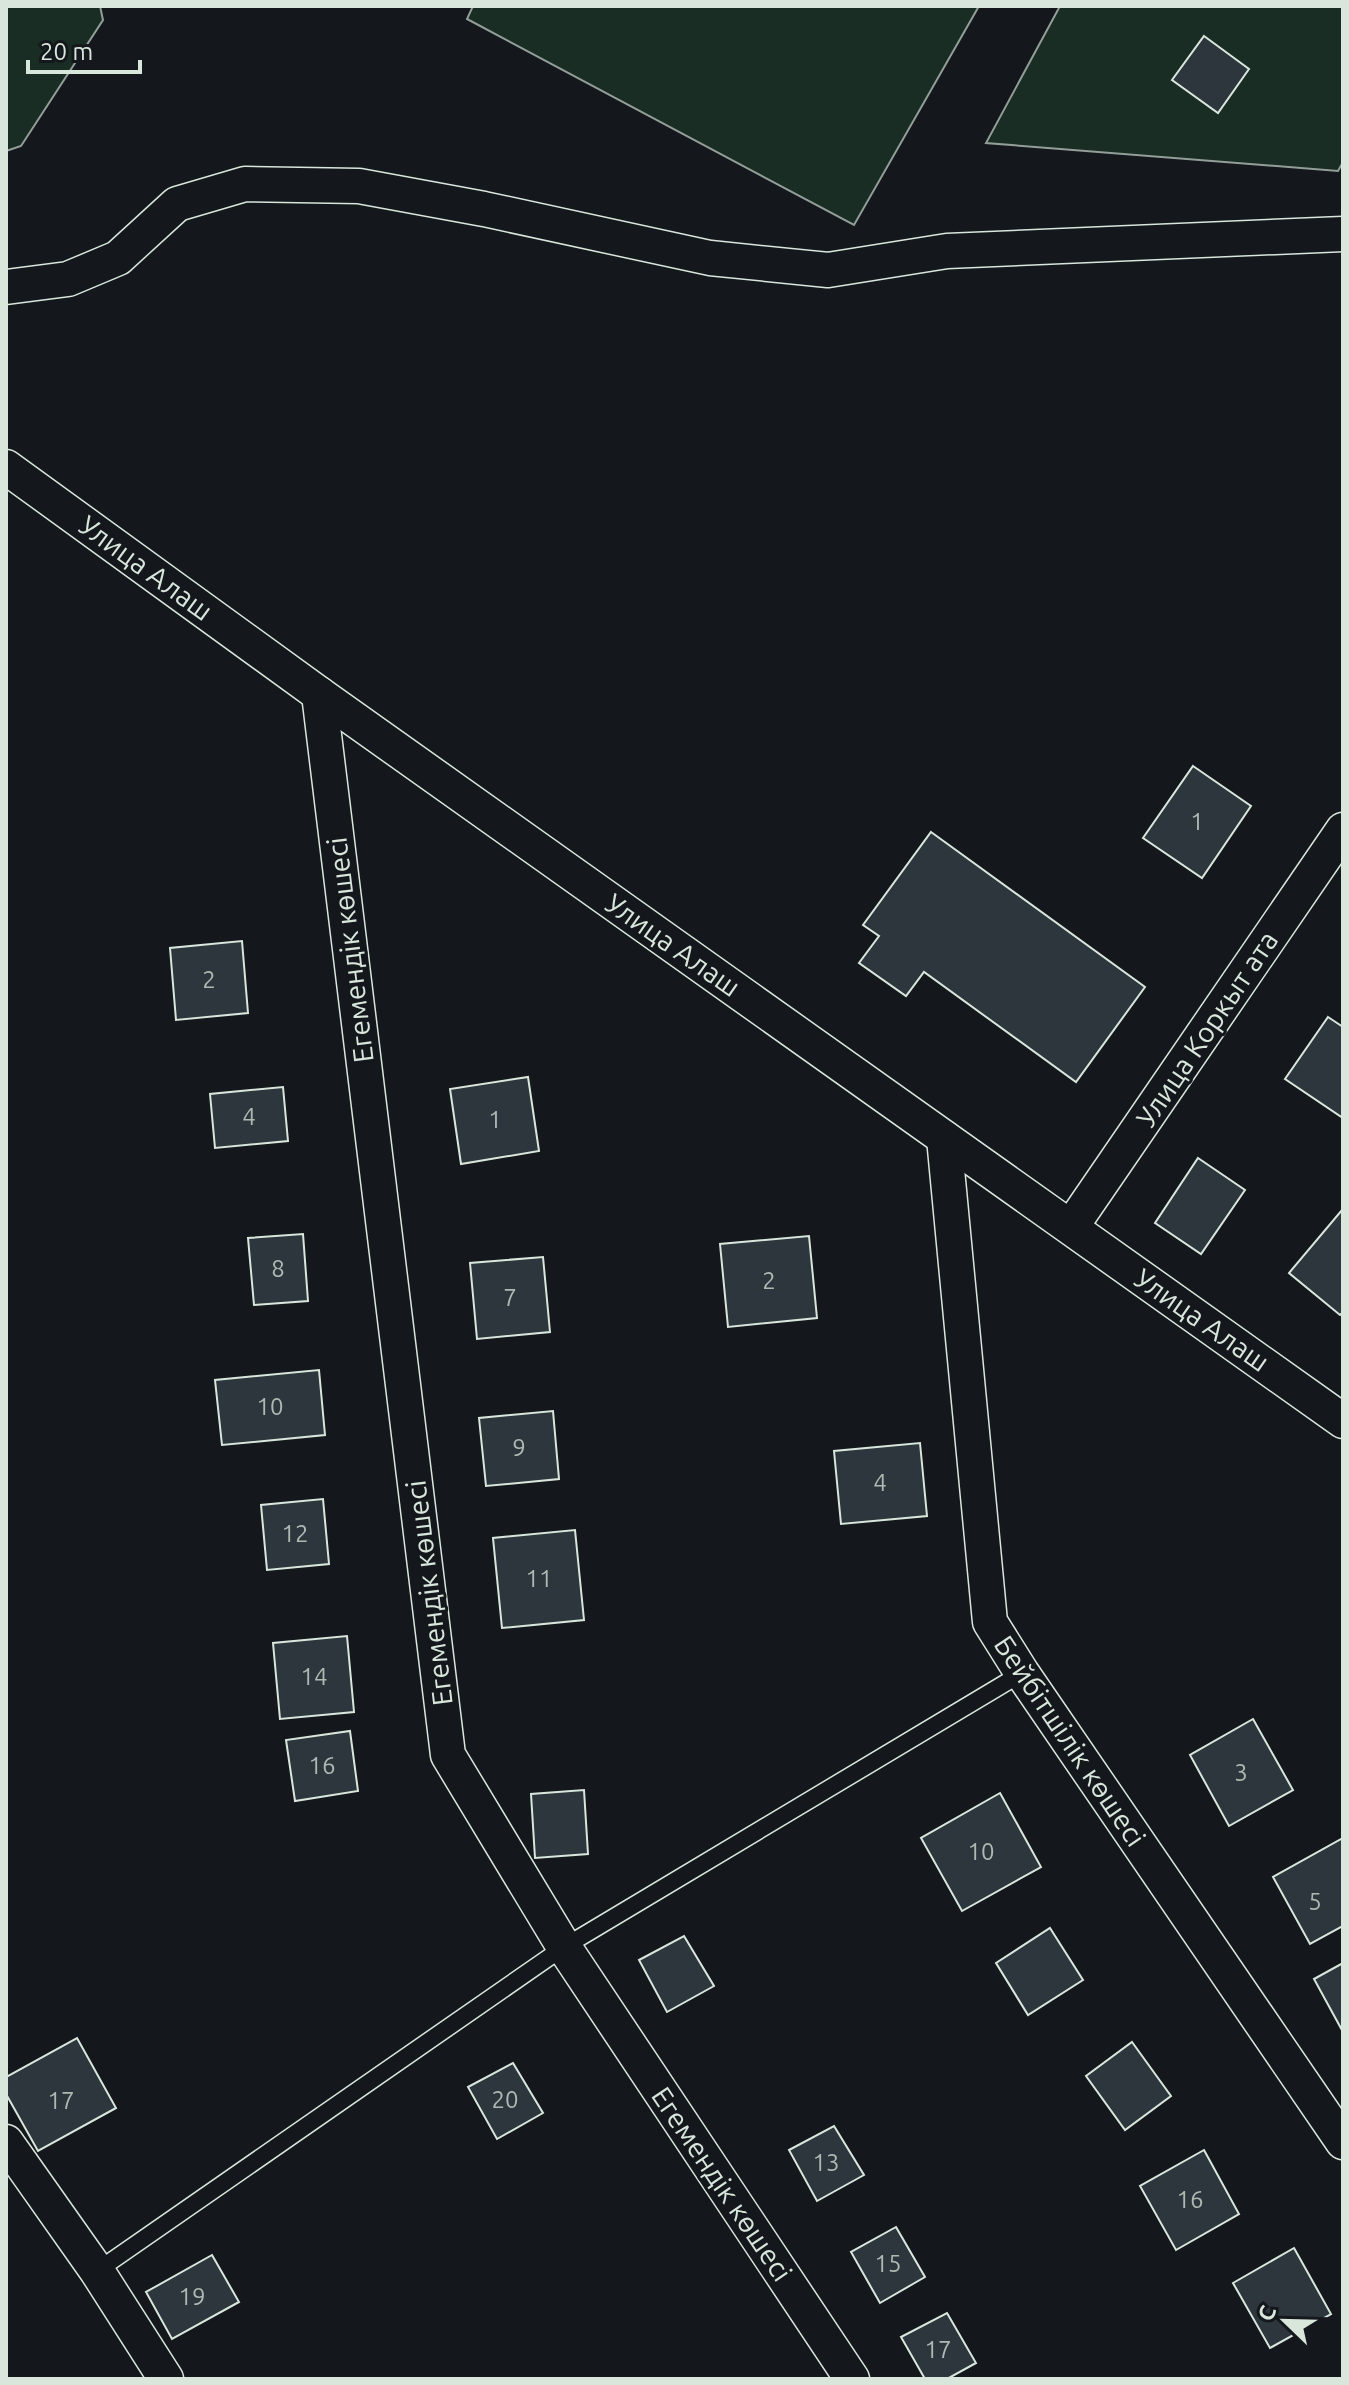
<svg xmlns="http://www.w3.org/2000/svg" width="1349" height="2385" viewBox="0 0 1349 2385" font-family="Ubuntu,sans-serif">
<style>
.green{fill:#1a2d24;stroke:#939e99;stroke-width:2}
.building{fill:#2c363c;stroke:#d8e6dc;stroke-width:2}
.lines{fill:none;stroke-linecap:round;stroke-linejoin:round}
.service-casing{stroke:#d8e6dc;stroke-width:19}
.minor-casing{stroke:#d8e6dc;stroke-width:37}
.service{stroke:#14181c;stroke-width:16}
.minor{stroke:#14181c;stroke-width:34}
.labels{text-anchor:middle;stroke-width:6;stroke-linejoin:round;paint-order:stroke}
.number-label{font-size:24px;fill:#adbab4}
.street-label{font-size:28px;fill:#d8e6dc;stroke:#14181c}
</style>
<rect width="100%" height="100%" fill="#14181c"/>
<!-- green -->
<g class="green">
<path d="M6,6H100L103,20L21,146L6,151Z"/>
<path d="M473,6H979L854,225L467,19Z"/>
<path d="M1060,6H1343V162L1338,171L986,143Z"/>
</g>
<!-- building -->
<g class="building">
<path d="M1204,36L1249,69L1218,113L1172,80Z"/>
<path d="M1193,766L1251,806L1202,878L1143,838Z"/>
<path d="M931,832L1145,987L1076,1082L924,972L906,996L859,963L879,936L863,925Z"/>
<path d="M242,941L248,1013L176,1020L170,948Z"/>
<path d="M1328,1017L1343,1027V1118L1285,1079Z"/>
<path d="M528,1077L539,1151L461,1164L450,1089Z"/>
<path d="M283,1087L288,1141L215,1148L210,1094Z"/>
<path d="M1198,1158L1245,1190L1201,1254L1155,1223Z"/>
<path d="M1342,1210L1343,1312L1340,1315L1289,1273Z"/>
<path d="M303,1234L308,1301L254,1305L248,1238Z"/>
<path d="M809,1236L817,1318L728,1327L720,1244Z"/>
<path d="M543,1257L550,1332L477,1339L470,1263Z"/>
<path d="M319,1370L325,1435L222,1445L215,1380Z"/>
<path d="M553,1411L559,1479L486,1486L479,1418Z"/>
<path d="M920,1443L927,1516L841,1524L834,1451Z"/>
<path d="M323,1499L329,1564L267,1570L261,1505Z"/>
<path d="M575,1530L584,1620L502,1628L493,1538Z"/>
<path d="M347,1636L354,1712L280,1719L273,1643Z"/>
<path d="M1253,1719L1293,1790L1229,1826L1190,1755Z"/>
<path d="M350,1731L358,1791L295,1801L286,1740Z"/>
<path d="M584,1790L588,1854L535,1858L531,1794Z"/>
<path d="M1000,1793L1041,1867L962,1911L921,1838Z"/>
<path d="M1343,1838V1926L1310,1944L1273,1877Z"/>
<path d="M1050,1928L1083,1980L1028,2015L996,1963Z"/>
<path d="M684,1936L714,1986L667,2012L639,1960Z"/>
<path d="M1343,1963V2032L1314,1979Z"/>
<path d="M77,2038L116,2108L38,2151L6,2094V2077Z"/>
<path d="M1132,2042L1171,2096L1125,2130L1086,2076Z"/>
<path d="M513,2063L543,2113L497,2139L468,2087Z"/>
<path d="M834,2126L864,2175L817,2201L789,2150Z"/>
<path d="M1204,2150L1239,2214L1176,2250L1140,2186Z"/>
<path d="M896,2227L925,2277L880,2303L851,2252Z"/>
<path d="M1294,2248L1331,2314L1270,2348L1233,2283Z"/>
<path d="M212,2255L239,2302L172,2339L146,2292Z"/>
<path d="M947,2313L976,2363L947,2379H925L901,2337Z"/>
</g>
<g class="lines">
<defs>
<path id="service" d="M97,2271L564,1947L1022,1673"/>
<g id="minor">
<path d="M6,287L68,279L118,258L177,204L245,184L359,186L484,209L710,258L828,270L947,251L1343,234"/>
<path d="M6,467L319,694L1343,1421"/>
<path d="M319,694L448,1755L564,1947L852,2379"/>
<path d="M944,1138L990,1622L1022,1673L1343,2142"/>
<path d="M1071,1227L1343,830"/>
<path d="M6,2142L97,2271L166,2379"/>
</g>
</defs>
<!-- service casing -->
<use href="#service" class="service-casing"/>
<!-- minor casing -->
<use href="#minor" class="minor-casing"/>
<!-- service -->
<use href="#service" class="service"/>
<!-- minor -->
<use href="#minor" class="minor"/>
</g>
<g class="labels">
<!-- number labels -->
<g class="number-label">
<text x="1197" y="830">1</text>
<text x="209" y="988">2</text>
<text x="249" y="1125">4</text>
<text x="495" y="1128">1</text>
<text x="278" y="1277">8</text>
<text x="769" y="1289">2</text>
<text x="510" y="1306">7</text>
<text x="270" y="1415">10</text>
<text x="519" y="1456">9</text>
<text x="880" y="1491">4</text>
<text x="295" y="1542">12</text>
<text x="539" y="1587">11</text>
<text x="314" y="1685">14</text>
<text x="322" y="1774">16</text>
<text x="1241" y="1781">3</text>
<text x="981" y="1860">10</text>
<text x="1315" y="1910">5</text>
<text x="505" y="2108">20</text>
<text x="61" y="2109">17</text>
<text x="826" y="2171">13</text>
<text x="1190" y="2208">16</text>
<text x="888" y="2272">15</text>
<text x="192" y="2305">19</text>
<text x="938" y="2358">17</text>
</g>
<!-- street labels -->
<g class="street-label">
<text transform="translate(146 568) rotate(36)" y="10">Улица Алаш</text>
<text transform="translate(673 945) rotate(35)" y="10">Улица Алаш</text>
<text transform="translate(350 950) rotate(-97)" y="10">Егемендік көшесі</text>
<text transform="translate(1207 1029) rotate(-56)" y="10">Улица Коркыт ата</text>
<text transform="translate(1202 1320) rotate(35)" y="10">Улица Алаш</text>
<text transform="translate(429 1593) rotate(-97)" y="10">Егемендік көшесі</text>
<text transform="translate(1070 1741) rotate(56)" y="10">Бейбітшілік көшесі</text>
<text transform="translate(722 2184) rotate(56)" y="10">Егемендік көшесі</text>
</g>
</g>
<!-- border -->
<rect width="1349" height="2385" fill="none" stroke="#d8e6dc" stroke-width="16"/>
<!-- north arrow -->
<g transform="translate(1285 2321) rotate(293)" stroke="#14181c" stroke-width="6" paint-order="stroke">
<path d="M0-6L14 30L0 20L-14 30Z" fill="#d8e6dc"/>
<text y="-12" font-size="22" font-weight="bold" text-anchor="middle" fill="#d8e6dc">С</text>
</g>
<!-- scale -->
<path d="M28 60v12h112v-12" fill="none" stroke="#d8e6dc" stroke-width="4"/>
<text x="40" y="60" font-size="24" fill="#d8e6dc" stroke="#14181c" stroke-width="6" paint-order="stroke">20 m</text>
</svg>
